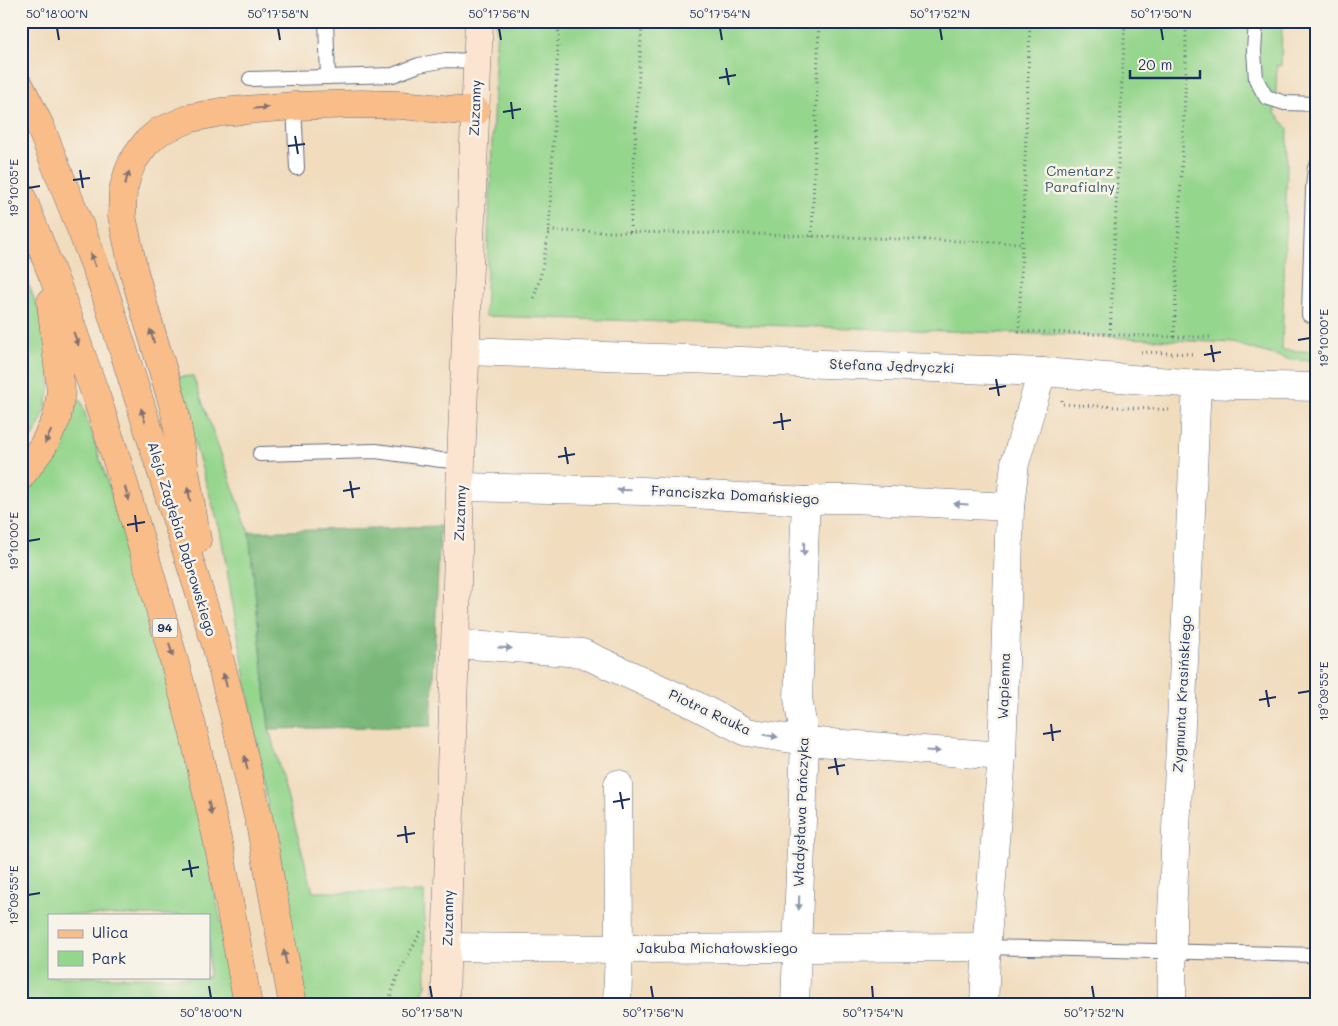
<svg xmlns="http://www.w3.org/2000/svg" width="1338" height="1026" viewBox="0 0 1338 1026" font-family="Mali,sans-serif">
<style>
.green{fill:#95d68d;stroke:#588276;fill-rule:evenodd}
.forest{fill:#78b778;stroke:#4a736b}
.lines{fill:none;stroke-linecap:round;stroke-linejoin:round}
.lane-casing{stroke:#666c7f;stroke-width:16}
.street-casing{stroke:#666c7f;stroke-width:29}
.secondary-casing{stroke:#666c7f;stroke-width:29}
.primary-casing{stroke:#666c7f;stroke-width:29}
.path{stroke:#666c7f;stroke-width:3;stroke-dasharray:1 4;stroke-linecap:butt}
.lane{stroke:#fff;stroke-width:14}
.street{stroke:#fff;stroke-width:28}
.secondary{stroke:#fce5d0;stroke-width:28}
.primary{stroke:#f8bd89;stroke-width:28}
.oneway{fill:#7e6f71}
.oneway2{fill:#8d97ae}
.ticks{fill:none;stroke:#1b2f5e;stroke-width:2}
.labels{text-anchor:middle;stroke-width:5;stroke-linejoin:round;paint-order:stroke}
.shield{fill:#f7f3e8;stroke:#5d6a87;stroke-width:1}
.shield-label{font-size:12px;font-weight:bold;fill:#1b2f5e}
.street-label{font-size:14px;fill:#1b2f5e;stroke:#f7f3e8}
.park-label{font-size:14px;fill:#3a596a;stroke:#f7f3e8}
.neatline{fill:none;stroke:#1b2f5e;stroke-width:2}
.ticks-label{font-size:12px;text-anchor:middle;fill:#1b2f5e}
</style>
<rect width="100%" height="100%" fill="#f7f3e8"/>
<filter id="ink" filterUnits="userSpaceOnUse"><feTurbulence type="fractalNoise" baseFrequency=".02" numOctaves="2"/><feDisplacementMap in="SourceGraphic" scale="10" xChannelSelector="R" yChannelSelector="G"/><feConvolveMatrix kernelMatrix="1 2 1 2 8 2 1 2 1" color-interpolation-filters="sRGB"/></filter>
<filter id="wash" filterUnits="userSpaceOnUse"><feTurbulence type="fractalNoise" baseFrequency=".0096" numOctaves="4" result="noise"/><feDisplacementMap in="SourceGraphic" scale="20" xChannelSelector="R" yChannelSelector="G"/><feGaussianBlur stdDeviation="1.12" result="paint"/><feColorMatrix in="noise" values="0 0 0 0 0 0 0 0 0 0 0 0 0 0 0 0 0 1.4 0 .05"/><feComposite in="paint" operator="in"/></filter>
<g filter="url(#wash)">
<rect width="100%" height="100%" fill="#f1dcbd"/>
<!-- green -->
<g class="green">
<path d="M497,21H1282L1281,66L1277,65L1275,113L1288,128L1282,350L1317,352V361L1291,360L1232,343L1066,335L485,316Z"/>
<path d="M21,265C33,296 50,335 51,368C52,387 44,419 34,435C30,441 26,448 21,454Z"/>
<path d="M193,376L249,532L269,729L313,892H424L426,985L417,1005H302L220,530L175,377Z"/>
<path d="M76,401H81L126,538L177,713L225,941L234,1005H21V495C27,490 34,486 39,480C59,457 69,430 76,401ZM49,915H209V977H49Z"/>
</g>
<!-- forest -->
<path class="forest" d="M440,526L431,726L269,729L249,532Z"/>
</g>
<g filter="url(#ink)">
<g class="lines">
<defs>
<g id="lane">
<path d="M326,21L328,77L393,75L419,65L446,60L477,61"/>
<path d="M1256,21L1254,51L1256,79L1266,97L1285,103L1317,104"/>
<path d="M250,79L328,77"/>
<path d="M294,106L297,168"/>
<path d="M1309,315L1313,189L1315,168L1317,165"/>
<path d="M260,454L376,451L441,460L461,461"/>
<path d="M986,947L1317,955"/>
</g>
<g id="street">
<path d="M466,351L1042,372L1197,384L1317,387"/>
<path d="M461,487L643,491L806,501L829,499H853L1010,507"/>
<path d="M456,644L582,653L691,703L747,732L805,741L1002,756"/>
<path d="M447,947L619,949L986,947"/>
<path d="M617,1005L619,949L618,784"/>
<path d="M795,1005L805,741L798,698L806,501"/>
<path d="M984,1005L987,937L1002,756L1010,507L1015,463L1042,372"/>
<path d="M1172,1005V915L1197,384"/>
</g>
<path id="secondary" d="M445,1005L451,770L461,461L479,21"/>
<g id="primary">
<path d="M21,88L40,126L81,229L104,289L216,645L234,715L261,829L293,1005"/>
<path d="M21,195L60,294L97,399L119,467L155,591L193,730L221,857L248,1005"/>
<path d="M21,476L43,446L57,418L61,391L51,302"/>
<path d="M197,540L174,407L147,318L134,272L122,216L123,190L128,173L133,161L146,143L160,131L191,118L221,112L294,106L361,104L401,105L463,111H476"/>
</g>
</defs>
<!-- lane casing -->
<use href="#lane" class="lane-casing"/>
<!-- street casing -->
<use href="#street" class="street-casing"/>
<!-- secondary casing -->
<use href="#secondary" class="secondary-casing"/>
<!-- primary casing -->
<use href="#primary" class="primary-casing"/>
<!-- path -->
<g class="path">
<path d="M559,21L549,231L753,234L1022,243"/>
<path d="M1030,21L1019,331L1174,337H1212"/>
<path d="M630,232L642,21"/>
<path d="M812,237L819,21"/>
<path d="M534,298L541,274L549,231"/>
<path d="M1110,334L1125,21"/>
<path d="M1174,337L1186,71V21"/>
<path d="M1141,352L1195,354"/>
<path d="M1062,400V404L1171,410"/>
<path d="M387,1005L397,977L421,931"/>
</g>
<!-- lane -->
<use href="#lane" class="lane"/>
<!-- street -->
<use href="#street" class="street"/>
<!-- secondary -->
<use href="#secondary" class="secondary"/>
<!-- primary -->
<use href="#primary" class="primary"/>
</g>
<!-- one-way arrows -->
<defs><path id="oneway-solid" d="M-6-.8H1V-3.2L6.5 0L1 3.2V.8H-6Z" transform="scale(1.25)"/></defs>
<g class="oneway">
<use href="#oneway-solid" transform="translate(261 108) rotate(-4)"/>
<use href="#oneway-solid" transform="translate(127 178) rotate(-73)"/>
<use href="#oneway-solid" transform="translate(93 260) rotate(-110)"/>
<use href="#oneway-solid" transform="translate(152 336) rotate(-107)"/>
<use href="#oneway-solid" transform="translate(76 339) rotate(70)"/>
<use href="#oneway-solid" transform="translate(143 415) rotate(-107)"/>
<use href="#oneway-solid" transform="translate(48 437) rotate(116)"/>
<use href="#oneway-solid" transform="translate(127 494) rotate(74)"/>
<use href="#oneway-solid" transform="translate(189 494) rotate(-100)"/>
<use href="#oneway-solid" transform="translate(171 650) rotate(75)"/>
<use href="#oneway-solid" transform="translate(225 680) rotate(-105)"/>
<use href="#oneway-solid" transform="translate(246 763) rotate(-103)"/>
<use href="#oneway-solid" transform="translate(210 808) rotate(77)"/>
<use href="#oneway-solid" transform="translate(285 957) rotate(-101)"/>
</g>
<g class="oneway2">
<use href="#oneway-solid" transform="translate(624 490) rotate(-179)"/>
<use href="#oneway-solid" transform="translate(961 504) rotate(-177)"/>
<use href="#oneway-solid" transform="translate(804 549) rotate(92)"/>
<use href="#oneway-solid" transform="translate(505 648) rotate(4)"/>
<use href="#oneway-solid" transform="translate(771 736) rotate(9)"/>
<use href="#oneway-solid" transform="translate(933 751) rotate(4)"/>
<use href="#oneway-solid" transform="translate(799 903) rotate(92)"/>
</g>
</g>
<!-- ticks -->
<path class="ticks" d="M57,28L59,40M278,28L280,40M499,28L501,40M720,28L722,40M940,28L942,40M1161,28L1163,40M726,68L729,85M719,78L736,75M511,102L513,119M503,112L521,109M295,136L298,154M288,146L305,144M80,170L83,188M73,180L90,178M28,188L40,186M1298,340L1310,338M1211,345L1214,362M1204,355L1221,352M996,379L999,396M989,389L1006,386M781,413L783,430M773,423L791,420M565,447L568,464M558,457L575,454M350,481L353,498M343,491L360,488M135,515L137,532M127,525L145,522M28,541L40,539M1266,690L1269,707M1298,693L1310,691M1259,700L1276,697M1051,724L1053,741M1043,734L1061,731M835,758L838,775M828,768L845,765M620,792L623,809M613,802L630,799M405,826L407,843M397,836L415,833M189,860L192,877M182,870L199,867M28,895L40,893M209,986L211,998M430,986L432,998M651,986L653,998M872,986L873,998M1092,986L1094,998"/>
<g class="labels">
<!-- shield labels -->
<rect class="shield" x="152.5" y="618.5" width="25" height="19" rx="4"/>
<g class="shield-label">
<text x="165" y="632">94</text>
</g>
<!-- street labels -->
<g class="street-label">
<text transform="translate(475 108) rotate(-88)" y="5">Zuzanny</text>
<text transform="translate(892 366) rotate(2)" y="5">Stefana Jędryczki</text>
<text transform="translate(735 495) rotate(3)" y="5">Franciszka Domańskiego</text>
<text transform="translate(460 513) rotate(-88)" y="5">Zuzanny</text>
<text transform="translate(182 539) rotate(73)" y="5">Aleja Zagłębia Dąbrowskiego</text>
<text transform="translate(1004 686) rotate(-88)" y="5">Wapienna</text>
<text transform="translate(1182 694) rotate(-87)" y="5">Zygmunta Krasińskiego</text>
<text transform="translate(710 712) rotate(25)" y="5">Piotra Rauka</text>
<text transform="translate(801 812) rotate(-88)" y="5">Władysława Pańczyka</text>
<text transform="translate(448 918) rotate(-89)" y="5">Zuzanny</text>
<text x="717" y="953">Jakuba Michałowskiego</text>
</g>
<!-- park labels -->
<g class="park-label">
<text x="1080" y="176">Cmentarz<tspan x="1080" dy="16">Parafialny</tspan></text>
</g>
</g>
<!-- margin -->
<rect width="1338" height="1026" fill="none" stroke="#f7f3e8" stroke-width="55"/>
<!-- legend -->
<rect x="48" y="914" width="162" height="65" fill="#f7f3e8" stroke="#9fa5b1"/>
<rect x="58" y="930" width="25" height="8" fill="#f8bd89" stroke="#9fa5b1"/>
<text x="92" y="938" font-size="15" fill="#1b2f5e">Ulica</text>
<rect x="58" y="951" width="25" height="15" fill="#95d68d" stroke="#9fa5b1"/>
<text x="92" y="964" font-size="15" fill="#1b2f5e">Park</text>
<!-- scale -->
<path d="M1130 70v8h70v-8" fill="none" stroke="#1b2f5e" stroke-width="2.5"/>
<text x="1138" y="70" font-size="15" fill="#1b2f5e" stroke="#f7f3e8" stroke-width="4" paint-order="stroke">20 m</text>
<rect x="28" y="28" width="1282" height="970" class="neatline"/>
<g class="ticks-label">
<text x="57" y="18">50°18'00"N</text>
<text x="278" y="18">50°17'58"N</text>
<text x="499" y="18">50°17'56"N</text>
<text x="720" y="18">50°17'54"N</text>
<text x="940" y="18">50°17'52"N</text>
<text x="1161" y="18">50°17'50"N</text>
<text transform="translate(14 188) rotate(-90)" y="4">19°10'05"E</text>
<text transform="translate(1324 338) rotate(-90)" y="4">19°10'00"E</text>
<text transform="translate(14 541) rotate(-90)" y="4">19°10'00"E</text>
<text transform="translate(1324 691) rotate(-90)" y="4">19°09'55"E</text>
<text transform="translate(14 895) rotate(-90)" y="4">19°09'55"E</text>
<text x="211" y="1017">50°18'00"N</text>
<text x="432" y="1017">50°17'58"N</text>
<text x="653" y="1017">50°17'56"N</text>
<text x="873" y="1017">50°17'54"N</text>
<text x="1094" y="1017">50°17'52"N</text>
</g>
</svg>
